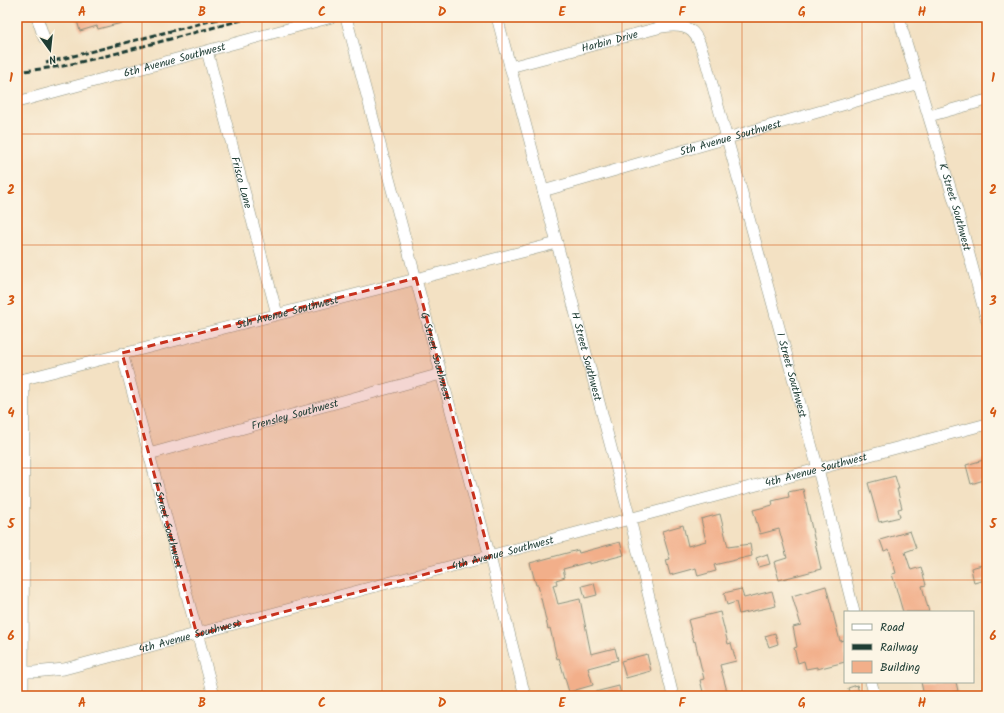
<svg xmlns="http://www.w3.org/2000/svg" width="1004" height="713" viewBox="0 0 1004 713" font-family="Kalam,sans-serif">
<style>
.building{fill:#f2af8a}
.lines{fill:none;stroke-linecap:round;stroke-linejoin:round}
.minor-casing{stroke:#898f7c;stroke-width:12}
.minor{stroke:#fff;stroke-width:11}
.rail{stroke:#1f3d34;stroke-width:3;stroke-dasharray:6 3;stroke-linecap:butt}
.marked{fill:#c8321e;fill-opacity:0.2;stroke:#c8321e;stroke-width:3;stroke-dasharray:8 5;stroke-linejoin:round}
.grid{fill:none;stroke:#d45610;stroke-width:1;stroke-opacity:0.55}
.labels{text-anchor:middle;stroke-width:3.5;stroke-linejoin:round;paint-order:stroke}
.street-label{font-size:11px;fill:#1f3d34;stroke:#fcf5e5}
.neatline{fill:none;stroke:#d45610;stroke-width:1.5}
.grid-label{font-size:13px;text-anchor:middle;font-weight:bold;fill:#d45610}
</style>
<rect width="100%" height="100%" fill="#fcf5e5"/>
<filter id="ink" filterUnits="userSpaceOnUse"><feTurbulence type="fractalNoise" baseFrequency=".025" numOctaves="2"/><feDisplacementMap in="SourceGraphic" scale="8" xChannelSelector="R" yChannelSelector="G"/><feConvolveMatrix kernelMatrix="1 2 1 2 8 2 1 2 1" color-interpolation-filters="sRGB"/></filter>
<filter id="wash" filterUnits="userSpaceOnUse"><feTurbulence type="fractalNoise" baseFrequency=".012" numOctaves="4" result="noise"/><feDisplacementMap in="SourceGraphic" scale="16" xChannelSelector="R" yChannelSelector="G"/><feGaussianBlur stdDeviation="0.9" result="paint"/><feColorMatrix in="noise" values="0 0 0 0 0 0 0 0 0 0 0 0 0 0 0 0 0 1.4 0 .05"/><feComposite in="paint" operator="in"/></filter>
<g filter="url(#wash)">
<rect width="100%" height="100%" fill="#f3e1c3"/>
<g id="blocks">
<!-- building -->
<g class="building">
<path d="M76,17H132L133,20L98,29L97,26L80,31Z"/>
<path d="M987,459V479L971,484L966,465Z"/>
<path d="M895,476L899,489H897L902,508L898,509L900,517L879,522L868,483Z"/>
<path d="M803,489L821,569L779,580L774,562L787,558L779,529L760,534L753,510L773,505L772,501L789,497L788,492Z"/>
<path d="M720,514L728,547L750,544L752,556L714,565L716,571L698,576L696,568L670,575L666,560L670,559L662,531L683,525L688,546L706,541L701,519Z"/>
<path d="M910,531L916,548L905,552L911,570L921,567L926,585L922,586L929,612H903L892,574L896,573L889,549L884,551L880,540Z"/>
<path d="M620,542L624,555L589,564V562L563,569L565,577L556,580L557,584L553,585L558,604L580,599L591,654L615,648L618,660L588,668L593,685L569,692L559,658L557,659L550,628L548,629L538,585H536L530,563L578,550L579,553Z"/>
<path d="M767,554L770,564L759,567L756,558Z"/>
<path d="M982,565L985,580L974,583L971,568Z"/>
<path d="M594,583L597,595L585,598L582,586Z"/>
<path d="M826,586L840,641L845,640V662L817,669V667L806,669L804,661L798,663L794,648L797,647L793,627L801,625L792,596Z"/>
<path d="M741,589L744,598L772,591L776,606L739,614L736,602L727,605L724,593Z"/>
<path d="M720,612L728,644L731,643L736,661L720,665L728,695L722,696H704L700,680L704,679L695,641L694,642L688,620Z"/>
<path d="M775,633L778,644L769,647L765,636Z"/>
<path d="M647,654L651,671L626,678L621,661Z"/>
<path d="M921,682H956L958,691L936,696H924Z"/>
<path d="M857,685L860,696H850L848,688Z"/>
<path d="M619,686L621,696H591V693Z"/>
</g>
</g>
</g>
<g filter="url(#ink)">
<use href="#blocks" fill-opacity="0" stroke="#898f7c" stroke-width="1"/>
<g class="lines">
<defs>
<g id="minor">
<path d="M37,17L44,38"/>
<path id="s1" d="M346,17L490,557L525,696"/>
<path id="s2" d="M497,17L630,519L673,696"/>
<path id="s3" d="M900,17L902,29L957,210L987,321"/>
<path id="s4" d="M207,51L277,314"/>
<path id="s5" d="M510,67L662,27C695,22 697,35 706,62L818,469L854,612"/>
<path id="s6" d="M17,102L332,17"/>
<path d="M929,116L987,100"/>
<path id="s7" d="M543,191L919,83"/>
<path id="s8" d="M122,353L214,696"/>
<path id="s9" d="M17,381L557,243"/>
<path id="s10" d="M149,454L441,374"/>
<path id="s11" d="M17,672H34L64,669L987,424"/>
<path d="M871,682L875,696"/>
<path d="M23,696L24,379"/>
</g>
</defs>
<!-- minor casing -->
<use href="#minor" class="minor-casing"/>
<!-- minor -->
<use href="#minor" class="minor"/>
<!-- rail -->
<g class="rail">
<path d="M46,63L226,17"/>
<path d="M17,72L63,66L110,55L253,17"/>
</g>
</g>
</g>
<!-- marked area -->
<path class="marked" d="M416,278L490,557L197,635L122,353Z"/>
<!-- grid -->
<path class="grid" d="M142,17V696M262,17V696M382,17V696M502,17V696M622,17V696M742,17V696M862,17V612M17,134H987M17,245H987M17,356H987M17,468H987M17,580H987M862,682V696"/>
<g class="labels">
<!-- street labels -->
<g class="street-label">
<text dy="4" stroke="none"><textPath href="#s5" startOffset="103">Harbin Drive</textPath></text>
<text dy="4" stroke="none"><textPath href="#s6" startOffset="163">6th Avenue Southwest</textPath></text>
<text dy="4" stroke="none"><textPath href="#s7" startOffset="195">5th Avenue Southwest</textPath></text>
<text dy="4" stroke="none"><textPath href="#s4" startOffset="136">Frisco Lane</textPath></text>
<text dy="4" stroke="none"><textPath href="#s3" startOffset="198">K Street Southwest</textPath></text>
<text dy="4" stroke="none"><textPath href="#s9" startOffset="279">5th Avenue Southwest</textPath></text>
<text dy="4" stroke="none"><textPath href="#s1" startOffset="351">G Street Southwest</textPath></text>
<text dy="4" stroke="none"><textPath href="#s2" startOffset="351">H Street Southwest</textPath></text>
<text dy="4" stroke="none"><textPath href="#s5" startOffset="547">I Street Southwest</textPath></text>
<text dy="4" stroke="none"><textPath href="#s10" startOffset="151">Frensley Southwest</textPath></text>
<text dy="4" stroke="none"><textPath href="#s11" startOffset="825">4th Avenue Southwest</textPath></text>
<text dy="4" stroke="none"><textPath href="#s8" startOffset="178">F Street Southwest</textPath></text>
<text dy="4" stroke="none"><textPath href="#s11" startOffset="501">4th Avenue Southwest</textPath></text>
<text dy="4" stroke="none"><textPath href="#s11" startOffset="177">4th Avenue Southwest</textPath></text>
</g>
</g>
<!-- margin -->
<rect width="1004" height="713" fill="none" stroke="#fcf5e5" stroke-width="44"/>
<!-- legend -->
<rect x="844" y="611" width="130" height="72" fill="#fcf5e5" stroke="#a4ab9e"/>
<rect x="852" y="624" width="20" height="6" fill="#ffffff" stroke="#a4ab9e"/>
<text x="880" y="631" font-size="12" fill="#1f3d34">Road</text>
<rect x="852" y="644" width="20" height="6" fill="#1f3d34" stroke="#a4ab9e"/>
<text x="880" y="651" font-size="12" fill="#1f3d34">Railway</text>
<rect x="852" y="661" width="20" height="12" fill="#f2af8a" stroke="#a4ab9e"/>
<text x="880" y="671" font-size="12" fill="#1f3d34">Building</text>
<!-- north arrow -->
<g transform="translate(50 50) rotate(165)" stroke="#fcf5e5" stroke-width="3" paint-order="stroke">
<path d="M0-3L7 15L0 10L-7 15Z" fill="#1f3d34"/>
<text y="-6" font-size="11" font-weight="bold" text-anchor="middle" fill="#1f3d34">N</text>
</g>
<rect x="22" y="22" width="960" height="669" class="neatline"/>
<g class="grid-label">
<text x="82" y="16">A</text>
<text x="202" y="16">B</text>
<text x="322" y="16">C</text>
<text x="442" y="16">D</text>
<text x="562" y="16">E</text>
<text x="682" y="16">F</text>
<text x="802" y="16">G</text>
<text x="922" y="16">H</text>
<text x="11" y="82">1</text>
<text x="993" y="82">1</text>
<text x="11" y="194">2</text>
<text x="993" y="194">2</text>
<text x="11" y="305">3</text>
<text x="993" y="305">3</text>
<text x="11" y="417">4</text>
<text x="993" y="417">4</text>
<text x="11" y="528">5</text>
<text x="993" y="528">5</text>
<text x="11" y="640">6</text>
<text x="993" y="640">6</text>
<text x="82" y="707">A</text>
<text x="202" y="707">B</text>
<text x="322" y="707">C</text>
<text x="442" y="707">D</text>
<text x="562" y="707">E</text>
<text x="682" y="707">F</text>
<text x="802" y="707">G</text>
<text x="922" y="707">H</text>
</g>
</svg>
